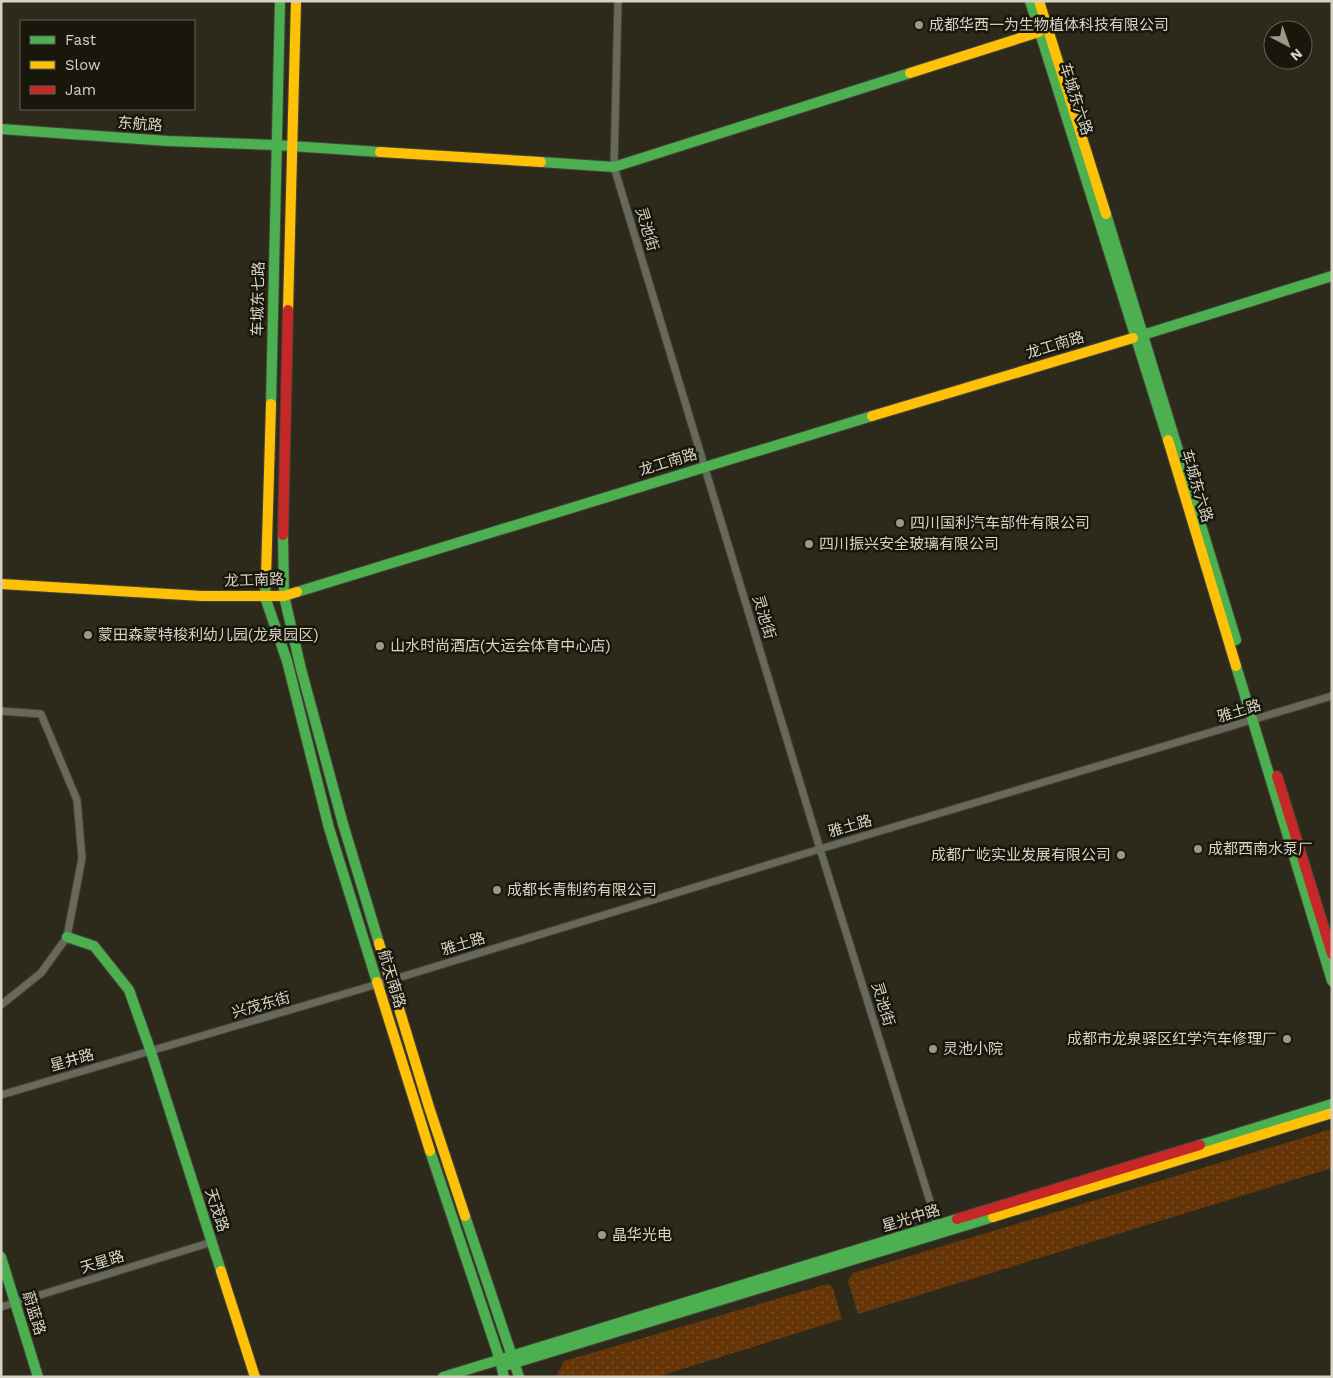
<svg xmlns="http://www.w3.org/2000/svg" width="1333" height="1378" viewBox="0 0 1333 1378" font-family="'Work Sans','Noto Sans SC',sans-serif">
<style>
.grass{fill:url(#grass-dots)}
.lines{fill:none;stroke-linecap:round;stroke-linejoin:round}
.street-casing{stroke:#464439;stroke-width:9}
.fast-casing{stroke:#464439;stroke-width:12}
.slow-casing{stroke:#464439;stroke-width:12}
.jam-casing{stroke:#464439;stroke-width:12}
.street{stroke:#67695c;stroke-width:7}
.fast{stroke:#4caf50;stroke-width:10}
.slow{stroke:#ffc107;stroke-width:10}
.jam{stroke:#c62828;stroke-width:10}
.poi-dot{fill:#9b988a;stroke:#19160c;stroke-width:2}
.labels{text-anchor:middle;stroke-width:5;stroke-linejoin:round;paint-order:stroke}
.poi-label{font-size:15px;fill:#d6d3c5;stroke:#19160c;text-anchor:start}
.street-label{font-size:15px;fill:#d6d3c5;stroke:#19160c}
</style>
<defs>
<pattern id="grass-dots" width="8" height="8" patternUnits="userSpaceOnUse" patternTransform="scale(1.25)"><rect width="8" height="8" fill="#653508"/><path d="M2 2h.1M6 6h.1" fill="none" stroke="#7a512a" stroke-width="1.8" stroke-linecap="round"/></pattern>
</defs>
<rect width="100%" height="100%" fill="#2d2a1c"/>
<!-- grass -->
<g class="grass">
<path d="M1332,1129V1168L858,1314L848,1281L853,1273Z"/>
<path d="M828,1284L832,1286L842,1319L657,1377H556L564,1361Z"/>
</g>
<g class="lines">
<defs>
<g id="street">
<path d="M618,1L614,167L820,849L938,1227"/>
<path d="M1,711L41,714L77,800L82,858L67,937L41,973L1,1005"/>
<path d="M1,1095L378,984L820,849L1332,696"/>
<path d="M1,1307L212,1242"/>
</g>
<g id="fast">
<path d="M1030,1L1168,440"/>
<path d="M1,129L168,141L276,145L380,152"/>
<path d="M541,162L614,167L910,73"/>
<path d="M1106,214L1236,640"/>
<path d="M1133,338L1332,276"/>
<path d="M271,404L280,1"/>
<path d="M283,535L284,596L301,669L343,824L379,943"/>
<path d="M266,577L265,597L287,661L329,828L377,982"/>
<path d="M297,592L872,416"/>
<path d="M1236,666L1332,981"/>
<path d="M67,937L94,946L129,990L151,1052L221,1271"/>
<path d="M1200,1145L1332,1104"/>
<path d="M430,1151L500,1360L504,1377"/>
<path d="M465,1216L519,1377"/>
<path d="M1,1257L38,1377"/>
<path d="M508,1365L993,1217"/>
<path d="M443,1377L957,1219"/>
</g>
<g id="slow">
<path d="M1039,1L1106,214"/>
<path d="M910,73L1039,32"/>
<path d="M380,152L541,162"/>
<path d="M288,310L296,1"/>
<path d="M872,416L1133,338"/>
<path d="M1168,440L1236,666"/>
<path d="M266,577L271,404"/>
<path d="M1,584L202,596H284L297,592"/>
<path d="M379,943L429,1107L465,1216"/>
<path d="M377,982L430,1151"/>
<path d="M993,1217L1332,1113"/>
<path d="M221,1271L255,1377"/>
</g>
<g id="jam">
<path d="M283,535L288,310"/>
<path d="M1277,776L1332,954"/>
<path d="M957,1219L1200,1145"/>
</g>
</defs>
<!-- street casing -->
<use href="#street" class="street-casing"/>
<!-- fast casing -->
<use href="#fast" class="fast-casing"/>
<!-- slow casing -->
<use href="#slow" class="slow-casing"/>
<!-- jam casing -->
<use href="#jam" class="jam-casing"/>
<!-- street -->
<use href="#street" class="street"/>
<!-- fast -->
<use href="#fast" class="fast"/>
<!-- slow -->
<use href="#slow" class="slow"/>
<!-- jam -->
<use href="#jam" class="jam"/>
</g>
<!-- markers -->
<g class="poi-dot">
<circle cx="919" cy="25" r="5"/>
<circle cx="900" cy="523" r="5"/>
<circle cx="809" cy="544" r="5"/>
<circle cx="88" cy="635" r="5"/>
<circle cx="380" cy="646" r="5"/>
<circle cx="1198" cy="849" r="5"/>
<circle cx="1121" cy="855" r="5"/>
<circle cx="497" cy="890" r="5"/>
<circle cx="1287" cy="1039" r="5"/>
<circle cx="933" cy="1049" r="5"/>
<circle cx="602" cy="1235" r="5"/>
</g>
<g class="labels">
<!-- poi labels -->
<g class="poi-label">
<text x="929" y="30">成都华西一为生物植体科技有限公司</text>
<text x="910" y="528">四川国利汽车部件有限公司</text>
<text x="819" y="549">四川振兴安全玻璃有限公司</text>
<text x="98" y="640">蒙田森蒙特梭利幼儿园(龙泉园区)</text>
<text x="390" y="651">山水时尚酒店(大运会体育中心店)</text>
<text x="1208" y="854">成都西南水泵厂</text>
<text x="1111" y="860" text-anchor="end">成都广屹实业发展有限公司</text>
<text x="507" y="895">成都长青制药有限公司</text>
<text x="1277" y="1044" text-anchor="end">成都市龙泉驿区红学汽车修理厂</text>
<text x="943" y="1054">灵池小院</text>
<text x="612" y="1240">晶华光电</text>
</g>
<!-- street labels -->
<g class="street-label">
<text transform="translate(1076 99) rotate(72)" y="5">车城东六路</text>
<text transform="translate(140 124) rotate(4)" y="5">东航路</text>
<text transform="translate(647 229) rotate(73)" y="5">灵池街</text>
<text transform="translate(258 299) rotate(-89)" y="5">车城东七路</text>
<text transform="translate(1055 345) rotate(-17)" y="5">龙工南路</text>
<text transform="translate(668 462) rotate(-17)" y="5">龙工南路</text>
<text transform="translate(1197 486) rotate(73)" y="5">车城东六路</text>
<text transform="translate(254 580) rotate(-2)" y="5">龙工南路</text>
<text transform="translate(764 617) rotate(73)" y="5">灵池街</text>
<text transform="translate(1239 711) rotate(-17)" y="5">雅土路</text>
<text transform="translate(850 826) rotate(-16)" y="5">雅土路</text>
<text transform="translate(463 944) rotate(-17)" y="5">雅土路</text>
<text transform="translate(392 979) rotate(73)" y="5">航天南路</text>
<text transform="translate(883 1004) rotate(73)" y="5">灵池街</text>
<text transform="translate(261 1005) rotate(-16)" y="5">兴茂东街</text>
<text transform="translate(72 1060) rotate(-16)" y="5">星井路</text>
<text transform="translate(217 1210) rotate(72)" y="5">天茂路</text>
<text transform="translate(911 1218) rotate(-17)" y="5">星光中路</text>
<text transform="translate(102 1262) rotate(-17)" y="5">天星路</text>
<text transform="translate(34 1313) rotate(73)" y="5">蔚蓝路</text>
</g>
</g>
<!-- border -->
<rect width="1333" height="1378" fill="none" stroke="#d6d3c5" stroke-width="5"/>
<!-- legend -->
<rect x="20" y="20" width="175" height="90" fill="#19160c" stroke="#656256"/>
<rect x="30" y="36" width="25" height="8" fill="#4caf50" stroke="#656256"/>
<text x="65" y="45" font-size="15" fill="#d6d3c5">Fast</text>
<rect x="30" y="61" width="25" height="8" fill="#ffc107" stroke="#656256"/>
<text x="65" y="70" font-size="15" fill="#d6d3c5">Slow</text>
<rect x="30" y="86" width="25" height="8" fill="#c62828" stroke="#656256"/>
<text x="65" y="95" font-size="15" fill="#d6d3c5">Jam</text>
<!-- north arrow -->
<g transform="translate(1288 45) rotate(139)"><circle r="24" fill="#19160c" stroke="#656256"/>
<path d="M0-4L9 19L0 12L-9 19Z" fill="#9b988a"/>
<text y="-8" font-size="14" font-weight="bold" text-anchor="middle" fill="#d6d3c5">N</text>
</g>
</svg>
